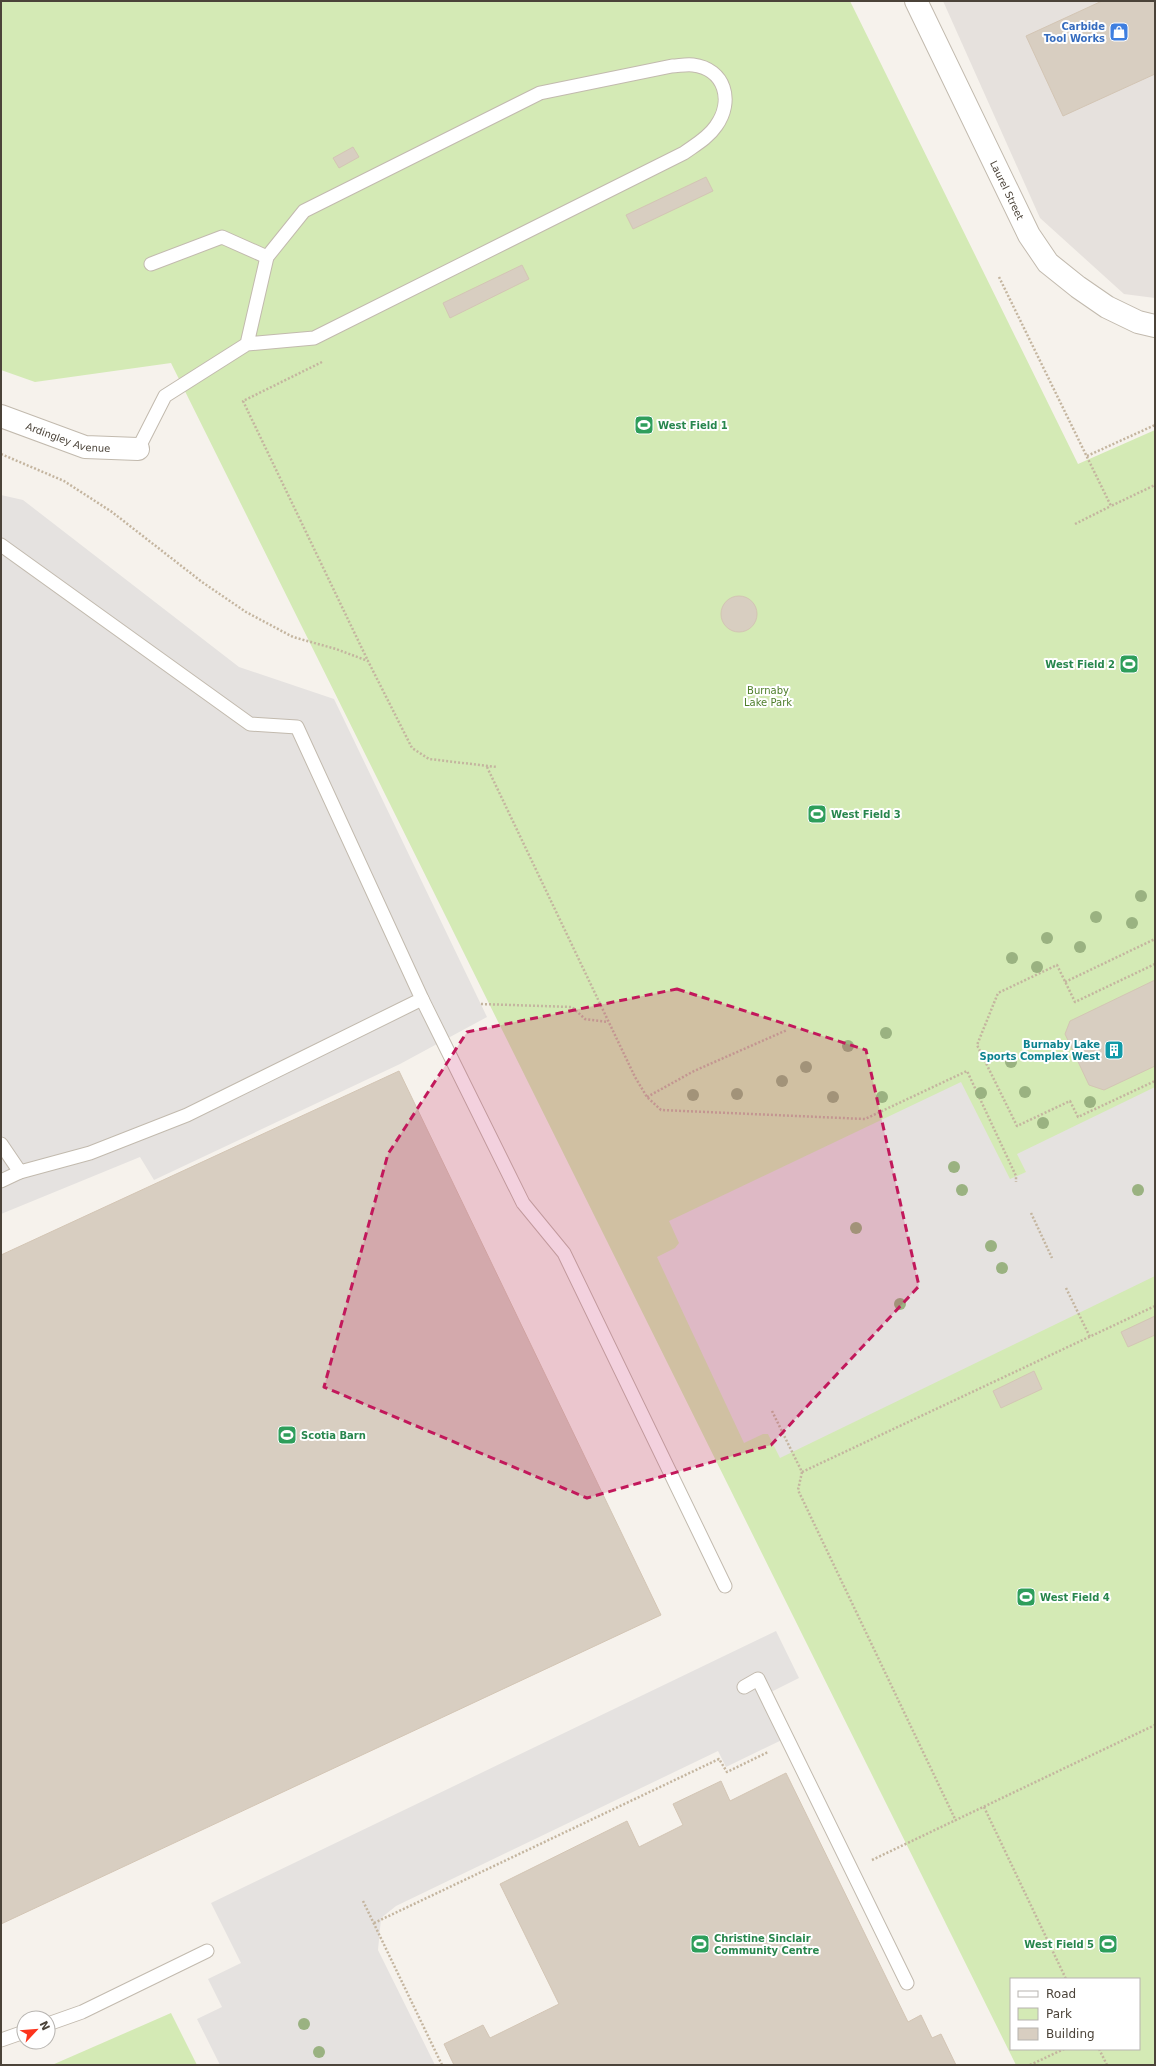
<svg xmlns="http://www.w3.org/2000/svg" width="1156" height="2066" viewBox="0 0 1156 2066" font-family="'DejaVu Sans',sans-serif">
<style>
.industrial{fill:#e6e1dd}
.green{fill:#d4eab5;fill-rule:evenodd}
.parking{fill:#e5e2e0}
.building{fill:#d8cec1;stroke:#d3c5b4}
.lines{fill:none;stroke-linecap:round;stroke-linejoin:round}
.lane-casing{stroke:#c2baae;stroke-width:15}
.street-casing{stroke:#c2baae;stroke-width:24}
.path{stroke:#c4b59f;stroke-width:2.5;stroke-dasharray:2 2;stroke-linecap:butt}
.lane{stroke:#fff;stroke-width:13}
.street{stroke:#fff;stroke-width:22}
.tree{fill:#9ab281}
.marked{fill:#c2185b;fill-opacity:0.2;stroke:#c2185b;stroke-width:3;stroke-dasharray:8 5;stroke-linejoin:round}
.labels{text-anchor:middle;stroke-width:4;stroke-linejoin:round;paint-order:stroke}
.shop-label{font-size:10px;font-weight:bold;fill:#366cbe;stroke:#fff;text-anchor:end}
.street-label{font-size:10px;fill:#4b4339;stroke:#fff}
.leisure-label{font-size:10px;font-weight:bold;fill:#27864d;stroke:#fff;text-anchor:start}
.park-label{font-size:10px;fill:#4e7e2a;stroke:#fff}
.culture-label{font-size:10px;font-weight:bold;fill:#0d838f;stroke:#fff;text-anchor:end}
</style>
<rect width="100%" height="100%" fill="#f6f2ec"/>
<!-- industrial -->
<path class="industrial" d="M943,1H1155V298L1124,294L1040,218Z"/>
<!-- green -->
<g class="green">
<path d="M1,1H850L1078,464L1155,430V2065H1016L171,363L35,382L1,370ZM1011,1979H1139V2049H1011Z"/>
<path d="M171,2013L197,2065H52Z"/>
</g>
<!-- parking -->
<g class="parking">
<path d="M1,495L23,500L239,667L334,699L487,1017L400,1064L154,1180L140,1157L1,1214Z"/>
<path d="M961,1082L1010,1179L1026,1172L1017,1154L1155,1087V1276L780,1458L768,1434H763L744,1443L657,1257L675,1248L679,1243L669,1221Z"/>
<path d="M776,1631L799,1678L767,1694L788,1737L726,1767L718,1751L396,1906L381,1918L378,1950L435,2065H220L197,2019L222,2007L208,1979L241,1963L211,1903Z"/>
</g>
<!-- building -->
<g class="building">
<path d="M1102,1H1155V74L1063,116L1026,36Z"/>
<path d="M353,147L359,157L339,168L333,158Z"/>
<path d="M706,177L713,191L633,229L626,215Z"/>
<path d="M522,265L529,279L450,318L443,303Z"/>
<circle cx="739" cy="614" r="18"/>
<path d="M1155,980V1066L1104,1090L1089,1085L1065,1034L1070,1021Z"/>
<path d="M399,1071L661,1615L1,1924V1255Z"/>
<path d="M1155,1316V1335L1128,1347L1121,1332Z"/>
<path d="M1034,1371L1042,1389L1001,1408L993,1391Z"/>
<path d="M786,1773L908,2022L921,2015L932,2038L941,2034L956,2065H454L444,2044L483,2025L490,2038L559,2004L500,1884L627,1821L639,1847L683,1825L673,1804L721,1781L730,1801Z"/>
</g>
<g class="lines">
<defs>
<g id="lane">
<path d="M151,264L222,237L267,257"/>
<path d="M138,449L165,396L247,344L314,338L684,153C695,145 708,138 716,126C734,101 725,69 693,65C686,64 678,66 672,66L540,93L304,211L267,257L247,344"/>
<path d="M1,545L250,724L297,727L422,999L187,1115L90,1153L20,1172L1,1144"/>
<path d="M422,999L523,1203L564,1253L725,1586"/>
<path d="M1,1181L20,1172"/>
<path d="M744,1687L758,1679L907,1983"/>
<path d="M48,2024L82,2012L207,1951"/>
<path d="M1,2040L24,2032"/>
</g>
<g id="street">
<path id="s1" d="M916,1L1029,235L1048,263L1078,287L1107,307L1138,322L1155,326"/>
<path id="s2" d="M1,416L85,447L138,449"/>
</g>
</defs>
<!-- lane casing -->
<use href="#lane" class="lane-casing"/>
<!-- street casing -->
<use href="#street" class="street-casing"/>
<!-- path -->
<g class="path">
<path d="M999,277L1111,506L1155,485"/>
<path d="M322,362L243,401L368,661"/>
<path d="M1,454L64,481L112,512L202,582L246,612L293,637L336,649L368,661L412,748L429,759L497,767"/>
<path d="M1087,456L1155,425"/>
<path d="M1075,524L1111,506"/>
<path d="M487,767L635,1077L647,1097L661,1110L865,1119L967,1071L1016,1176V1182"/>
<path d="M1155,964L1075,1002L1057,965L998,993L977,1045L1017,1126L1070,1101L1078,1117L1155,1081"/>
<path d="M1065,982L1155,939"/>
<path d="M481,1004L572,1007L585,1019L608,1022"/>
<path d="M647,1097L694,1071L787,1030"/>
<path d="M1031,1213L1052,1258"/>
<path d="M1066,1288L1090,1337"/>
<path d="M772,1411L802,1472L798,1490L956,1821"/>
<path d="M802,1472L1155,1306"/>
<path d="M984,1807L1066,1979"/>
<path d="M872,1860L1155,1725"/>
<path d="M363,1901L442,2065"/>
<path d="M374,1923L719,1759L727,1772L768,1752"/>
<path d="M1099,2049L1107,2065"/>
<path d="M1030,2065L1064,2049"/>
</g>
<!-- lane -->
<use href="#lane" class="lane"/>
<!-- street -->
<use href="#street" class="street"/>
</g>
<!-- trees -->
<g class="tree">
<circle cx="1141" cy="896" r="6"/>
<circle cx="1096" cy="917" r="6"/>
<circle cx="1132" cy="923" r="6"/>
<circle cx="1047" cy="938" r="6"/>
<circle cx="1080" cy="947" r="6"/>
<circle cx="1012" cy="958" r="6"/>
<circle cx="1037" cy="967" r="6"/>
<circle cx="886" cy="1033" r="6"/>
<circle cx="848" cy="1046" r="6"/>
<circle cx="1011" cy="1062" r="6"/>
<circle cx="806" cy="1067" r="6"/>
<circle cx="782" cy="1081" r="6"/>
<circle cx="1025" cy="1092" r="6"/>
<circle cx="981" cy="1093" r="6"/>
<circle cx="737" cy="1094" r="6"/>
<circle cx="693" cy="1095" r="6"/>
<circle cx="833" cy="1097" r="6"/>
<circle cx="882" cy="1097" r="6"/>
<circle cx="1090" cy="1102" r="6"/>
<circle cx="1043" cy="1123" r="6"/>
<circle cx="954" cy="1167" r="6"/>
<circle cx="962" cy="1190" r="6"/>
<circle cx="1138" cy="1190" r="6"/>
<circle cx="856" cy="1228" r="6"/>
<circle cx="991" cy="1246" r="6"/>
<circle cx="1002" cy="1268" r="6"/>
<circle cx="900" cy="1304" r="6"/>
<circle cx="304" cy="2024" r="6"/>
<circle cx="319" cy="2052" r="6"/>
</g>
<!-- marked area -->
<path class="marked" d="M677,989L866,1050L919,1286L771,1445L587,1498L324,1387L388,1154L467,1032Z"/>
<!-- icons -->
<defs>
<symbol id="shop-square" viewBox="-11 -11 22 22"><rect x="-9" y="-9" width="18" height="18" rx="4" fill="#3f7fe0" stroke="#fff"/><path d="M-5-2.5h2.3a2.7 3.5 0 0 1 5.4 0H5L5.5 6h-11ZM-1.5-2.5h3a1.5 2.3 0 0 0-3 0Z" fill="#fff"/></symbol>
<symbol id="stadium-square" viewBox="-11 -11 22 22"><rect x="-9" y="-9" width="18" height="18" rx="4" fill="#2e9e5b" stroke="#fff"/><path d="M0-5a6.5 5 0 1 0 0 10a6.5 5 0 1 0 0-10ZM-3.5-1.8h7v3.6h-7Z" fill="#fff"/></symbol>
<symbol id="building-square" viewBox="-11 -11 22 22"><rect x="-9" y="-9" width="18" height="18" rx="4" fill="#0f9aa8" stroke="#fff"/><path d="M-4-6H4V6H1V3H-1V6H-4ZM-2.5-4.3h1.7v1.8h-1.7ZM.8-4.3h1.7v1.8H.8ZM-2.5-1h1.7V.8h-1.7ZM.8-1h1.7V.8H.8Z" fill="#fff"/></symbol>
</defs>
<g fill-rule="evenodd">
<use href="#shop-square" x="1108" y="21" width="22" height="22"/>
<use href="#stadium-square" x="633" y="414" width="22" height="22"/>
<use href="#stadium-square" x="1118" y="653" width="22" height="22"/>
<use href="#stadium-square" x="806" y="803" width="22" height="22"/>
<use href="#building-square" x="1103" y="1039" width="22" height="22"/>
<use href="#stadium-square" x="276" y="1424" width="22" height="22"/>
<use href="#stadium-square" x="1015" y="1586" width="22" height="22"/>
<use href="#stadium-square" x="689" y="1933" width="22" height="22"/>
<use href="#stadium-square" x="1097" y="1933" width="22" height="22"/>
</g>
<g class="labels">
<!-- shop labels -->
<g class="shop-label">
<text x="1105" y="30">Carbide<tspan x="1105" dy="12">Tool Works</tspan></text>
</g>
<!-- street labels -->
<g class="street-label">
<text dy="4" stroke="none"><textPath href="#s1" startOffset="210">Laurel Street</textPath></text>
<text dy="4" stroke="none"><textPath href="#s2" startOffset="71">Ardingley Avenue</textPath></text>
</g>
<!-- leisure labels -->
<g class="leisure-label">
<text x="658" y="429">West Field 1</text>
<text x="1115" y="668" text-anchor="end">West Field 2</text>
<text x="831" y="818">West Field 3</text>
<text x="301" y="1439">Scotia Barn</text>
<text x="1040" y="1601">West Field 4</text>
<text x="714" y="1942">Christine Sinclair<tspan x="714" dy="12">Community Centre</tspan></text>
<text x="1094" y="1948" text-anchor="end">West Field 5</text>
</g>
<!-- park labels -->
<g class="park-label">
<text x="768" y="694">Burnaby<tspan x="768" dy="12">Lake Park</tspan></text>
</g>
<!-- culture labels -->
<g class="culture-label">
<text x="1100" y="1048">Burnaby Lake<tspan x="1100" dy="12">Sports Complex West</tspan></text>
</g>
</g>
<!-- border -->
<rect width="1156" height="2066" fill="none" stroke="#4b4339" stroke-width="4"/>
<!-- legend -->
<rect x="1010" y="1978" width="130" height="72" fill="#ffffff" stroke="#b7b4b0"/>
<rect x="1018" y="1991" width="20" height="6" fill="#ffffff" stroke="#b7b4b0"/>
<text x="1046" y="1998" font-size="12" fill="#4b4339">Road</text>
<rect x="1018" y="2008" width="20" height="12" fill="#d4eab5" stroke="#b7b4b0"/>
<text x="1046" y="2018" font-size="12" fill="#4b4339">Park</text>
<rect x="1018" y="2028" width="20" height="12" fill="#d8cec1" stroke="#b7b4b0"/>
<text x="1046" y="2038" font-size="12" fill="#4b4339">Building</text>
<!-- north arrow -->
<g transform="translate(36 2030) rotate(64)"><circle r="19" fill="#ffffff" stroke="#b7b4b0"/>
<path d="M0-3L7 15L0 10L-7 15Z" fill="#fc341d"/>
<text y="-6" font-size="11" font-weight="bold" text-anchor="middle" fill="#4b4339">N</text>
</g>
</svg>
